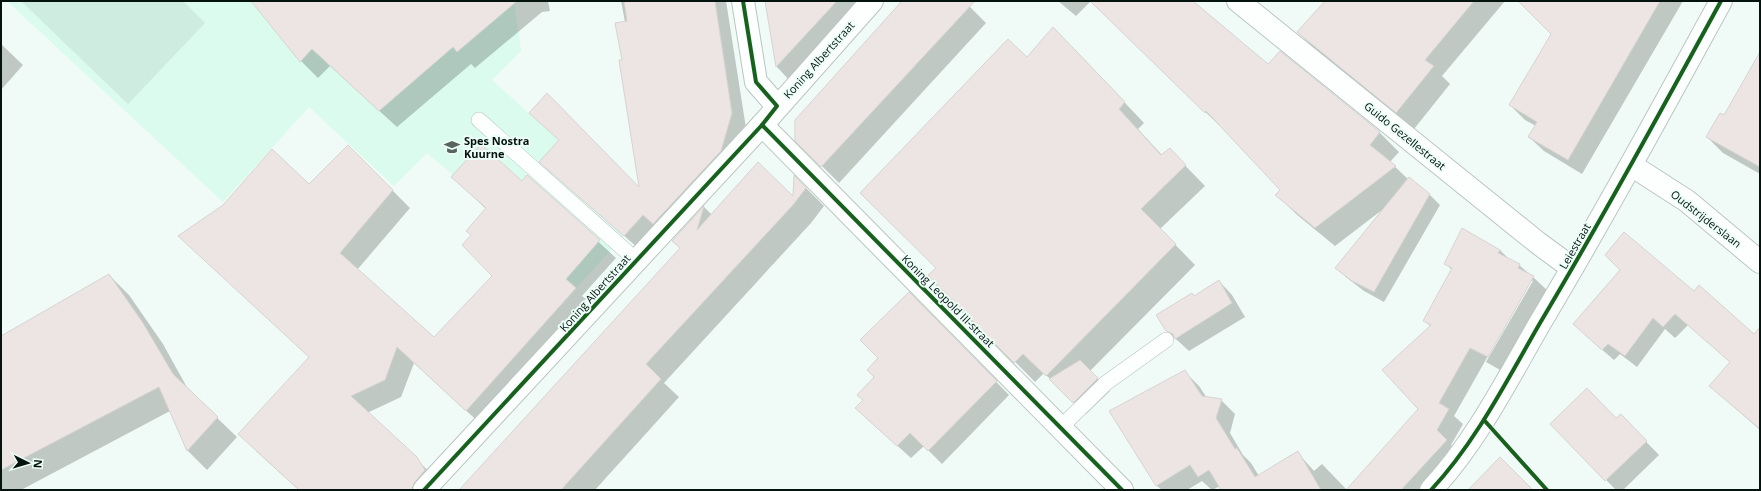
<svg xmlns="http://www.w3.org/2000/svg" width="1761" height="491" viewBox="0 0 1761 491" font-family="'Open Sans',sans-serif">
<style>
.built{fill:#dafbee}
.green{fill:#cfece1}
.shadow{fill:#0003}
.building{fill:#ece5e4;stroke:#d7d4d3}
.lines{fill:none;stroke-linecap:round;stroke-linejoin:round}
.service-casing{stroke:#bbc6c2;stroke-width:16}
.minor-casing{stroke:#bbc6c2;stroke-width:24}
.service{stroke:#fdfefe;stroke-width:15}
.minor{stroke:#fdfefe;stroke-width:22}
.cycleway-casing{stroke:#edfdf7;stroke-width:6}
.cycleway{stroke:#1b5e20;stroke-width:4}
.labels{text-anchor:middle;stroke-width:4;stroke-linejoin:round;paint-order:stroke}
.street-label{font-size:11px;fill:#05130e;stroke:#edfdf7}
.poi-label{font-size:11px;font-weight:bold;fill:#05130e;stroke:#edfdf7;text-anchor:start}
</style>
<rect width="100%" height="100%" fill="#f0faf6"/>
<!-- built -->
<path class="built" d="M7,1H514L521,51L492,80L559,140L624,236L576,288L487,207L486,208L451,177L453,175L427,153L394,186L309,107L223,202Z"/>
<!-- green -->
<path class="green" d="M21,1H183L205,23L128,104Z"/>
<!-- shadow -->
<g class="shadow">
<path d="M252,1H548L550,11L542,12L475,68L471,64L397,127L330,66L318,78L301,61Z"/>
<path d="M621,1H726L746,128L639,249L541,162L560,141L545,127L640,189L623,61L625,22Z"/>
<path d="M766,1H864L791,82L777,67Z"/>
<path d="M904,1H964L986,23L839,183L796,140Z"/>
<path d="M1058,1H1091L1076,16Z"/>
<path d="M1091,1H1191L1269,65L1280,52L1380,133L1399,152L1390,162L1409,180L1410,179L1430,195L1440,205L1384,302L1364,291L1347,278L1336,268L1382,210L1335,246L1296,214L1277,195L1282,191L1225,131Z"/>
<path d="M1326,1H1505L1442,76L1450,84L1414,129L1315,49L1298,32Z"/>
<path d="M1558,1H1683L1582,174L1544,151L1529,137L1536,126L1525,120L1510,105L1553,34Z"/>
<path d="M1,44L23,65L1,90Z"/>
<path d="M1073,48L1144,123L1138,129L1162,155L1170,150L1205,186L1160,229L1195,265L1090,371L1110,391L1086,414L1044,373L1035,382L929,275L937,268L1027,58Z"/>
<path d="M1760,54V174L1723,153L1707,137L1724,116Z"/>
<path d="M348,146L410,208L357,270L434,339L494,276L472,235L486,209L453,177L522,182L527,176L616,258L582,296L592,305L483,426L414,363L401,397L367,413L435,477L423,490H299L256,451L310,358L180,236L309,186Z"/>
<path d="M795,177L824,206L811,223L664,383L679,397L595,490H461L681,248L673,241L704,207L712,215L794,199Z"/>
<path d="M1500,250L1509,259L1519,265L1533,277L1548,291L1502,371L1486,362L1533,281L1531,280L1454,416L1463,424L1451,445L1461,455L1428,490H1347L1420,409L1431,327L1424,320L1452,270L1446,264Z"/>
<path d="M109,275L129,295L163,344L189,391L237,437L207,470L187,450L170,411L21,490H1V337Z"/>
<path d="M1219,281L1232,295L1245,317L1189,351L1166,330L1194,297Z"/>
<path d="M1694,292L1760,340V430L1710,386L1731,362L1688,325L1675,338L1665,329L1637,367L1620,354L1614,360L1585,335Z"/>
<path d="M909,293L1009,395L942,464L924,446L911,458L870,421L864,401L875,378L879,358Z"/>
<path d="M1185,372L1199,386L1207,398L1221,400L1235,414L1230,433L1243,455L1251,463L1259,476L1297,452L1314,471L1322,464L1347,490H1222L1220,486L1212,490L1202,481L1187,490H1162L1157,486L1111,411Z"/>
<path d="M1621,416L1659,455L1623,490H1616L1551,424L1617,420Z"/>
</g>
<!-- building -->
<g class="building">
<path d="M251,1H517L457,52L453,47L379,111L312,49L300,62Z"/>
<path d="M624,1H715L732,113L721,151L653,224L643,215L624,236L539,162L559,140L529,113L547,93L639,187L619,60H622L615,23L627,21Z"/>
<path d="M765,1H837L776,67Z"/>
<path d="M902,1H975L821,167L795,141V120Z"/>
<path d="M1090,1H1193L1268,64L1280,51L1380,132L1370,145L1396,166L1315,228L1275,195L1280,190L1206,111L1205,113Z"/>
<path d="M1325,1H1474L1425,60L1434,66L1396,113L1297,32Z"/>
<path d="M1518,1H1660L1568,160L1528,137L1537,122L1509,105L1551,34Z"/>
<path d="M1053,27L1125,102L1119,109L1161,155L1170,148L1186,165L1141,209L1176,244L1046,376L1023,354L1014,363L928,275L936,268L860,193L1008,39L1027,57Z"/>
<path d="M1760,52V167L1706,137L1720,113L1724,115Z"/>
<path d="M481,144L522,181L527,175L600,240L566,279L576,288L466,411L397,347L385,380L351,396L417,457L425,470L415,482L412,490H299L238,434L309,357L178,236L223,205L272,149L309,184L348,145L393,190L340,253L434,337L492,276L462,245L471,235L466,231L486,208L451,177Z"/>
<path d="M758,162L793,196L794,175L806,188L793,205L646,364L661,379L561,490H459L680,248L672,241L704,206L697,230Z"/>
<path d="M1409,177L1430,194L1374,292L1352,281L1335,268Z"/>
<path d="M1462,228L1500,250L1498,253L1520,264L1518,268L1534,276L1488,357L1470,348L1439,403L1449,409L1437,430L1447,440L1401,490H1346L1418,409L1382,370L1431,325L1423,321L1452,268L1444,264Z"/>
<path d="M1624,232L1694,291L1699,285L1754,334L1760,327V429L1709,386L1730,362L1675,314L1663,327L1653,318L1625,356L1608,344L1602,350L1573,324L1620,270L1605,255Z"/>
<path d="M109,274L143,323L173,374L218,417L187,451L159,387L1,470V336Z"/>
<path d="M1219,280L1232,303L1175,339L1173,334L1166,331L1156,315L1192,293L1194,296Z"/>
<path d="M909,292L997,381L928,451L910,433L897,446L855,408L863,400L857,395L874,377L867,370L878,358L860,340Z"/>
<path d="M1080,360L1098,378L1073,403L1049,379Z"/>
<path d="M1185,370L1202,396L1222,399L1216,418L1235,449L1237,448L1255,477L1298,451L1321,490H1221L1209,470L1198,477L1190,465L1156,486L1109,411Z"/>
<path d="M1587,388L1616,418L1621,414L1647,441L1605,481L1550,424Z"/>
<path d="M1500,457L1533,490H1468Z"/>
</g>
<g class="lines">
<defs>
<g id="service">
<path d="M479,120L636,260"/>
<path d="M1060,428L1106,383L1166,340"/>
</g>
<g id="minor">
<path d="M743,1L756,82L777,106"/>
<path d="M1238,1L1538,243L1572,268"/>
<path d="M762,125L1122,490"/>
<path d="M1631,165L1687,201L1760,262"/>
<path d="M424,490L762,125L872,1"/>
<path d="M1431,490C1476,442 1507,380 1540,323C1603,217 1662,109 1721,1"/>
</g>
</defs>
<!-- service casing -->
<use href="#service" class="service-casing"/>
<!-- minor casing -->
<use href="#minor" class="minor-casing"/>
<!-- service -->
<use href="#service" class="service"/>
<!-- minor -->
<use href="#minor" class="minor"/>
<defs>
<g id="cycleway">
<path d="M762,125L1122,490"/>
<path d="M1484,420L1547,490"/>
<path d="M424,490L762,125L777,106L756,82L743,1"/>
<path d="M1431,490C1476,442 1507,380 1540,323C1603,217 1662,109 1721,1"/>
</g>
</defs>
<!-- cycleway casing -->
<use href="#cycleway" class="cycleway-casing"/>
<!-- cycleway -->
<use href="#cycleway" class="cycleway"/>
</g>
<!-- icons -->
<defs>
<symbol id="school-bare" viewBox="-9 -9 18 18"><path d="M0-5L7-2L0 1L-7-2ZM-4 1L0 2.5L4 1V4Q0 6-4 4Z" fill="#57645f" stroke="#edfdf7" stroke-width="2.5" paint-order="stroke"/></symbol>
</defs>
<g fill-rule="evenodd">
<use href="#school-bare" x="441" y="136" width="22" height="22"/>
</g>
<g class="labels">
<!-- street labels -->
<g class="street-label">
<text transform="translate(819 60) rotate(-48)" y="4">Koning Albertstraat</text>
<text transform="translate(1405 136) rotate(39)" y="4">Guido Gezellestraat</text>
<text transform="translate(1706 219) rotate(38)" y="4">Oudstrijderslaan</text>
<text transform="translate(1575 246) rotate(-60)" y="4">Leiestraat</text>
<text transform="translate(595 293) rotate(-48)" y="4">Koning Albertstraat</text>
<text transform="translate(948 301) rotate(45)" y="4">Koning Leopold III-straat</text>
</g>
<!-- poi labels -->
<g class="poi-label">
<text x="464" y="145">Spes Nostra<tspan x="464" dy="13">Kuurne</tspan></text>
</g>
</g>
<!-- border -->
<rect width="1761" height="491" fill="none" stroke="#05130e" stroke-width="4"/>
<!-- north arrow -->
<g transform="translate(28 463) rotate(95)" stroke="#edfdf7" stroke-width="3" paint-order="stroke">
<path d="M0-3L7 15L0 10L-7 15Z" fill="#05130e"/>
<text y="-6" font-size="11" font-weight="bold" text-anchor="middle" fill="#05130e">N</text>
</g>
</svg>
